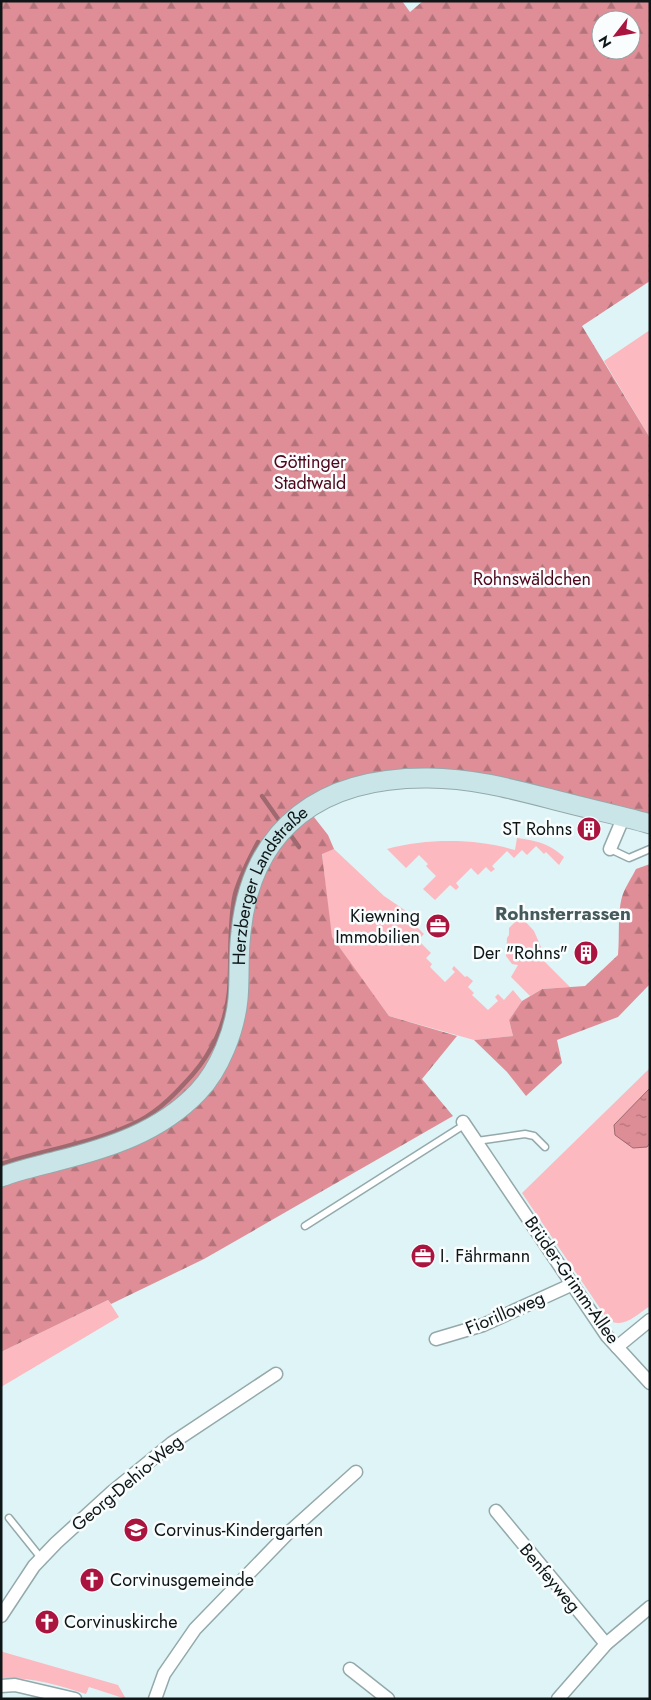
<svg xmlns="http://www.w3.org/2000/svg" width="651" height="1700" viewBox="0 0 651 1700" font-family="Jost,sans-serif">
<style>
.green{fill:#fcb9bf}
.forest{fill:url(#forest-firs);fill-rule:evenodd}
.water{fill:url(#water-ripples);stroke:#9f6970}
.lines{fill:none;stroke-linecap:round;stroke-linejoin:round}
.stream{stroke:#9f6970;stroke-width:4.5}
.lane-casing{stroke:#94a9ab;stroke-width:9}
.street-casing{stroke:#94a9ab;stroke-width:15}
.secondary-casing{stroke:#94a9ab;stroke-width:21}
.lane{stroke:#fff;stroke-width:6}
.street{stroke:#fff;stroke-width:12}
.secondary{stroke:#c9e5e8;stroke-width:19}
.labels{text-anchor:middle;stroke-width:5;stroke-linejoin:round;paint-order:stroke}
.park-label{font-size:18px;fill:#50071b;stroke:#f9fdfe}
.poi-label{font-size:18px;fill:#0e1617;stroke:#f9fdfe;text-anchor:start}
.street-label{font-size:18px;fill:#0e1617;stroke:#f9fdfe}
.neighbourhood-label{font-size:19px;font-weight:bold;fill:#46595b;stroke:#f9fdfe}
</style>
<defs>
<pattern id="forest-firs" width="22" height="20" patternUnits="userSpaceOnUse" patternTransform="scale(1.25)"><rect width="22" height="20" fill="#df8e97"/><path d="M5 1l3.5 6h-7zM16 11l3.5 6h-7z" fill="#b3737a"/></pattern>
<pattern id="water-ripples" width="26" height="14" patternUnits="userSpaceOnUse" patternTransform="scale(1.25)"><rect width="26" height="14" fill="#dd8d96"/><path d="M2 4q2-2 4 0t4 0M15 11q2-2 4 0t4 0" fill="none" stroke="#b27279"/></pattern>
</defs>
<rect width="100%" height="100%" fill="#def4f6"/>
<!-- green -->
<g class="green">
<path d="M650,330V438L604,361Z"/>
<path d="M517,838C538,841 548,843 564,857L559,865L546,852L544,854L536,846L527,855L522,850L514,858L507,851L492,866L495,869L491,872L486,867L478,875L471,868L456,883L459,887L456,890L450,885L435,900L423,889L436,876L426,866L428,864L419,855L406,868L387,849C417,841 450,839 481,843C492,844 504,847 515,850Z"/>
<path d="M334,849L384,896L406,911L412,917L410,920L424,934L418,940L431,953L426,958L432,964L430,967L445,982L455,972L452,969L454,966L465,977L467,976L473,981L468,987L474,993L472,995L488,1010L498,1001L495,997L498,994L504,1000L513,990L522,1001L509,1020L513,1036L474,1040L389,1016L331,937L322,853Z"/>
<path d="M523,919L534,931L541,947L540,950L546,956L543,960L570,987L542,989L530,996L511,977L518,965L512,964L506,956L507,938L509,935V928L517,920Z"/>
<path d="M650,1068V1306C636,1315 624,1329 608,1320L522,1193Z"/>
<path d="M108,1300L119,1317L1,1387V1352Z"/>
<path d="M1,1649L3,1652L118,1685L126,1699L89,1687L86,1694C59,1685 31,1677 1,1678Z"/>
</g>
<!-- forest -->
<g class="forest">
<path d="M1,1H402L410,12L423,1H650V281L582,326L650,438V815L471,772L432,768L390,771L303,803L328,835L334,849L322,854L332,937L389,1016L457,1036L422,1079L453,1116L204,1259L111,1304L108,1300L1,1352ZM601,20H631V50H601Z"/>
<path d="M650,864V984L618,1017L557,1040L562,1063L526,1096L507,1072L474,1040L513,1036L509,1020L522,1001L542,989L585,986L618,955C620,937 617,910 623,894C626,886 632,877 636,869Z"/>
</g>
<!-- water -->
<path class="water" d="M650,1088V1143L647,1147L633,1148L615,1135L614,1125Z"/>
<g class="lines">
<!-- stream -->
<g class="stream">
<path d="M262,796L281,823"/>
<path d="M289,833L299,847"/>
<path d="M1,1164C46,1149 96,1143 139,1121C160,1110 177,1092 193,1074C212,1052 226,1023 229,992C232,960 228,927 235,894C240,876 249,859 258,842"/>
</g>
<defs>
<g id="lane">
<path d="M610,849L629,858L650,849"/>
<path d="M477,1141L525,1134L534,1136L545,1147"/>
<path d="M305,1226L464,1125"/>
<path d="M9,1518L41,1558"/>
</g>
<g id="street">
<path d="M610,849L624,816"/>
<path d="M463,1122L607,1336L650,1383"/>
<path d="M436,1339L483,1325L573,1284"/>
<path d="M617,1347L650,1320"/>
<path d="M496,1511L606,1644"/>
<path d="M1,1616L34,1566L56,1543L112,1492L172,1443L276,1374"/>
<path d="M350,1669L388,1699"/>
<path d="M1,1686L15,1685L75,1699"/>
<path d="M155,1699L164,1674L195,1629L286,1535L356,1472"/>
<path d="M558,1699L606,1644L650,1607"/>
</g>
<g id="secondary">
<path id="s1" d="M1,1177C19,1170 38,1166 57,1161C109,1148 160,1132 198,1092C220,1069 235,1030 238,999C240,977 238,954 241,932C252,825 324,777 428,778C473,778 516,790 559,801C589,809 620,815 650,824"/>
</g>
</defs>
<!-- lane casing -->
<use href="#lane" class="lane-casing"/>
<!-- street casing -->
<use href="#street" class="street-casing"/>
<!-- secondary casing -->
<use href="#secondary" class="secondary-casing"/>
<!-- lane -->
<use href="#lane" class="lane"/>
<!-- street -->
<use href="#street" class="street"/>
<!-- secondary -->
<use href="#secondary" class="secondary"/>
</g>
<!-- icons -->
<defs>
<symbol id="building-disc" viewBox="-11 -11 22 22"><circle r="9.5" fill="#aa1540" stroke="#f9fdfe"/><path d="M-4-6H4V6H1V3H-1V6H-4ZM-2.5-4.3h1.7v1.8h-1.7ZM.8-4.3h1.7v1.8H.8ZM-2.5-1h1.7V.8h-1.7ZM.8-1h1.7V.8H.8Z" fill="#fff"/></symbol>
<symbol id="office-disc" viewBox="-11 -11 22 22"><circle r="9.5" fill="#aa1540" stroke="#f9fdfe"/><path d="M-6-3h4V-5.5h4V-3h4V5H-6ZM-1-4.5V-3h2v-1.5ZM-6 0V1H6V0Z" fill="#fff"/></symbol>
<symbol id="school-disc" viewBox="-11 -11 22 22"><circle r="9.5" fill="#aa1540" stroke="#f9fdfe"/><path d="M0-5L7-2L0 1L-7-2ZM-4 1L0 2.5L4 1V4Q0 6-4 4Z" fill="#fff"/></symbol>
<symbol id="church-disc" viewBox="-11 -11 22 22"><circle r="9.5" fill="#aa1540" stroke="#f9fdfe"/><path d="M-1.2-6h2.4v3.5h3.3v2.4h-3.3V6h-2.4V-.1h-3.3v-2.4h3.3Z" fill="#fff"/></symbol>
</defs>
<g fill-rule="evenodd">
<use href="#building-disc" x="575" y="815" width="28" height="28"/>
<use href="#office-disc" x="424" y="912" width="28" height="28"/>
<use href="#building-disc" x="572" y="939" width="28" height="28"/>
<use href="#office-disc" x="409" y="1242" width="28" height="28"/>
<use href="#school-disc" x="122" y="1516" width="28" height="28"/>
<use href="#church-disc" x="78" y="1566" width="28" height="28"/>
<use href="#church-disc" x="33" y="1608" width="28" height="28"/>
</g>
<g class="labels">
<!-- park labels -->
<g class="park-label">
<text x="310" y="468">Göttinger<tspan x="310" dy="21">Stadtwald</tspan></text>
<text x="532" y="585">Rohnswäldchen</text>
</g>
<!-- poi labels -->
<g class="poi-label">
<text x="572" y="835" text-anchor="end">ST Rohns</text>
<text x="420" y="922" text-anchor="end">Kiewning<tspan x="420" dy="21">Immobilien</tspan></text>
<text x="568" y="959" text-anchor="end">Der "Rohns"</text>
<text x="440" y="1262">I. Fährmann</text>
<text x="154" y="1536">Corvinus-Kindergarten</text>
<text x="110" y="1586">Corvinusgemeinde</text>
<text x="64" y="1628">Corvinuskirche</text>
</g>
<!-- street labels -->
<g class="street-label">
<text dy="6" stroke="none"><textPath href="#s1" startOffset="442">Herzberger Landstraße</textPath></text>
<text transform="translate(572 1280) rotate(55)" y="6">Brüder-Grimm-Allee</text>
<text transform="translate(505 1313) rotate(-23)" y="6">Fiorilloweg</text>
<text transform="translate(127 1483) rotate(-40)" y="6">Georg-Dehio-Weg</text>
<text transform="translate(550 1578) rotate(50)" y="6">Benfeyweg</text>
</g>
<!-- neighbourhood labels -->
<g class="neighbourhood-label">
<text x="563" y="920">Rohnsterrassen</text>
</g>
</g>
<!-- border -->
<rect width="651" height="1700" fill="none" stroke="#0e1617" stroke-width="5"/>
<!-- north arrow -->
<g transform="translate(616 35) rotate(239)"><circle r="24" fill="#f9fdfe" stroke="#9ba1a2"/>
<path d="M0-4L9 19L0 12L-9 19Z" fill="#aa1540"/>
<text y="-8" font-size="14" font-weight="bold" text-anchor="middle" fill="#0e1617">N</text>
</g>
</svg>
